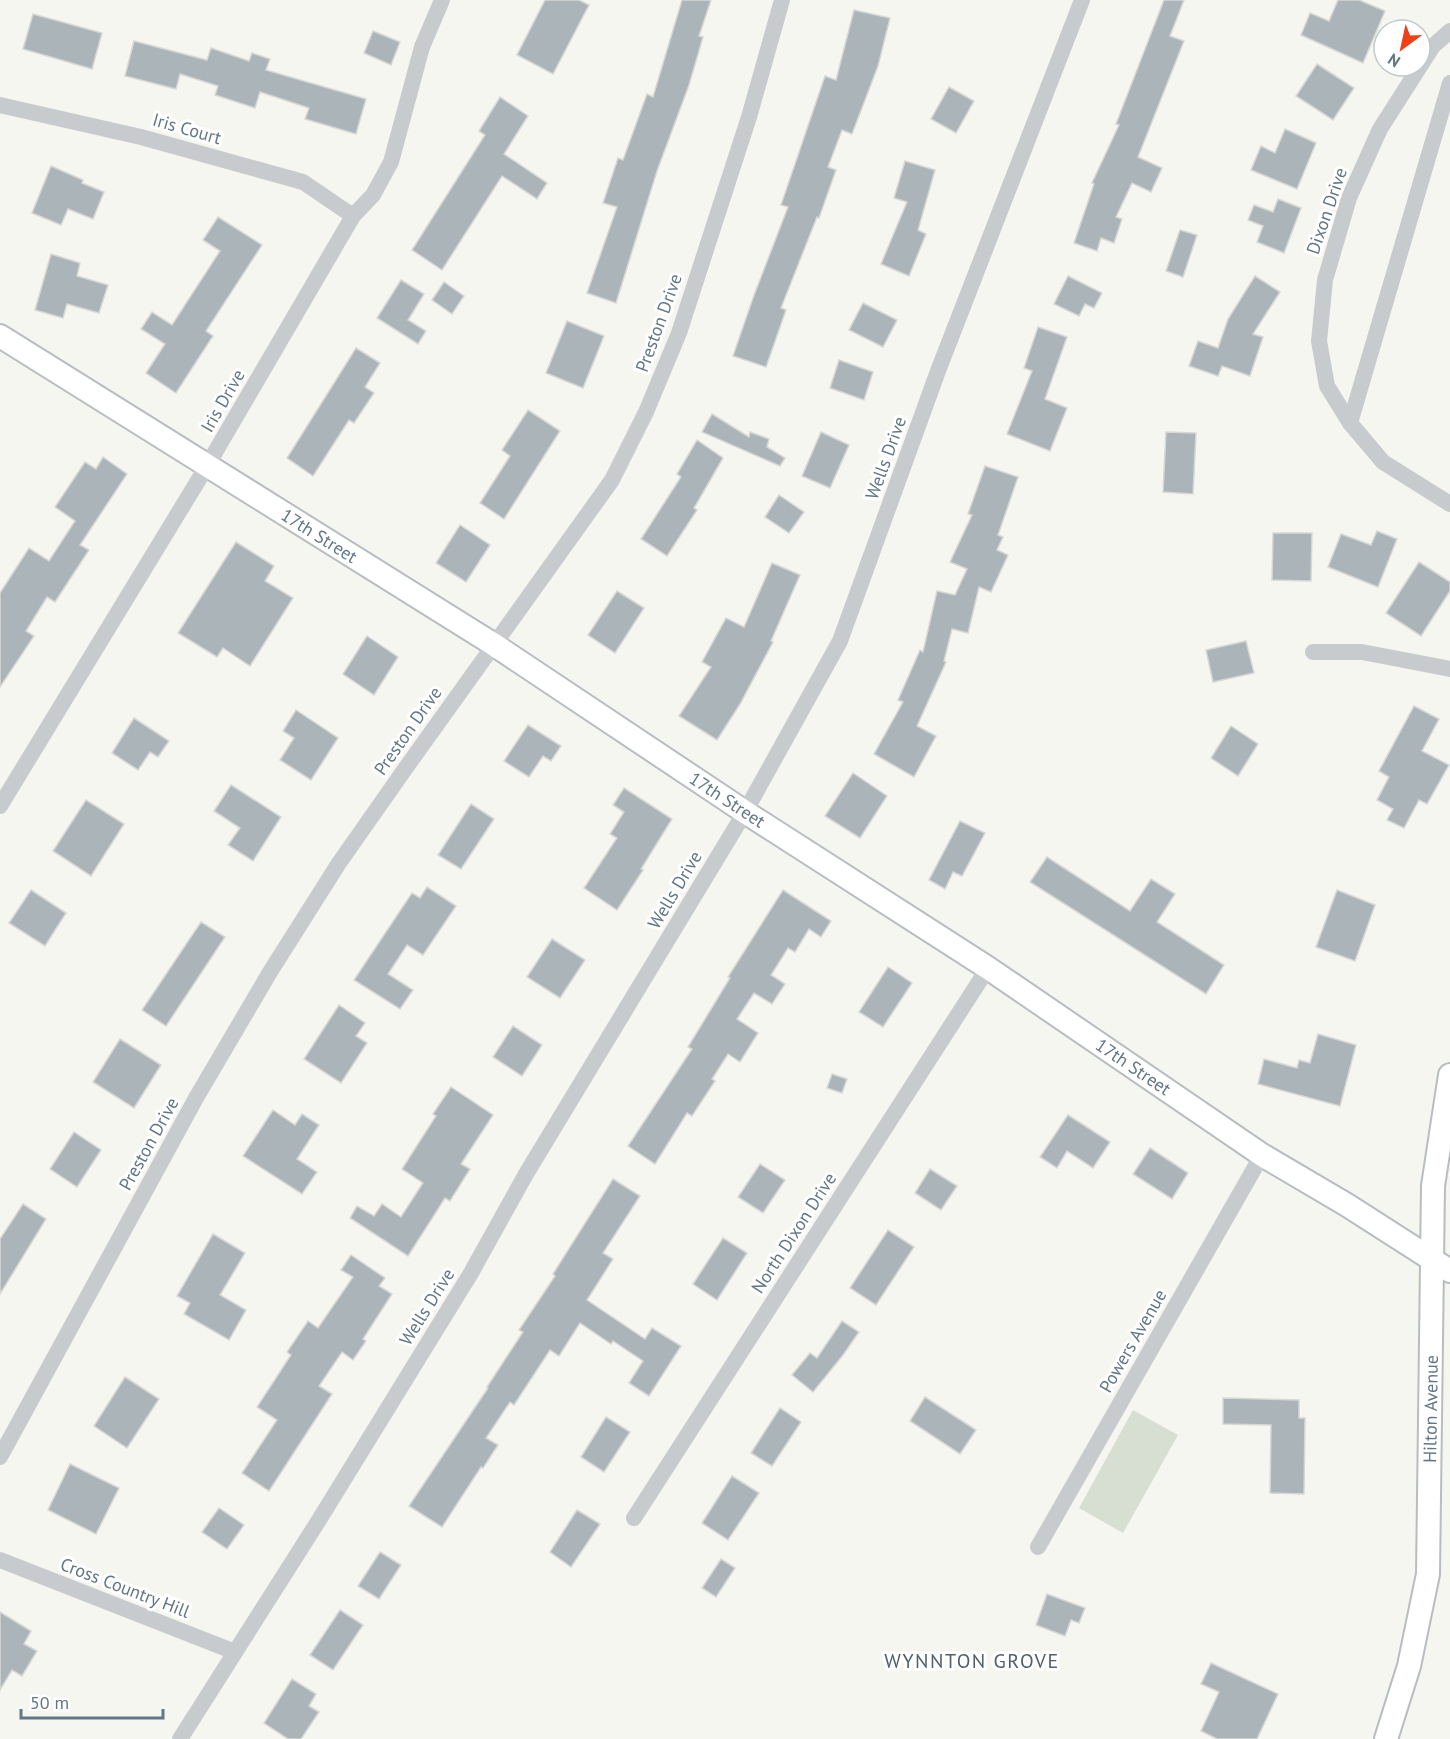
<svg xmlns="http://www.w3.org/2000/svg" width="1450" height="1739" viewBox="0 0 1450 1739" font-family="'PT Sans',sans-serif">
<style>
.pitch{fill:#d7ded2}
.building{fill:#abb4b9;stroke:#d7d7d4;stroke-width:1.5}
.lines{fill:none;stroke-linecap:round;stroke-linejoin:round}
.secondary-casing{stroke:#b7bdc1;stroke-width:26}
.street{stroke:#c8cbce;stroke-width:16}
.secondary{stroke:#fff;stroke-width:22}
.labels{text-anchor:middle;stroke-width:6;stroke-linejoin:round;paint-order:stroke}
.street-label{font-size:18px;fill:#627785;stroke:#fff}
.neighbourhood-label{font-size:20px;letter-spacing:1.5px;fill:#516069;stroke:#fff}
</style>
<rect width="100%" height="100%" fill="#f6f6f1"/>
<!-- pitch -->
<path class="pitch" d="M1133,1410L1178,1435L1123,1533L1079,1508Z"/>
<!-- building -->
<g class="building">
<path d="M545,0H579L589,5L553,74L517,55Z"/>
<path d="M682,0H711L699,36L703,37L689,85L657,171L616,303L587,293L617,207L603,203L618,158L623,160L647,94L653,97Z"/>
<path d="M1164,0H1184L1170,36L1184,41L1138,157L1162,168L1151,192L1132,183L1116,217L1122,219L1114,243L1101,238L1097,251L1074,243L1094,184L1092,183L1119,125L1116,124Z"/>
<path d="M1338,0H1359L1385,11L1363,63L1301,35L1310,13L1329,21Z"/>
<path d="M854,10L890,18L878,66L852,134L842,130L828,167L836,170L819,218L817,217L781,308L786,310L766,367L733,356L753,298L788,207L781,205L825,76L836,80Z"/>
<path d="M33,14L102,33L92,69L23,49Z"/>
<path d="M373,31L400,42L391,65L364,53Z"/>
<path d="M134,41L207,60L211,48L249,61L252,53L270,59L266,70L366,99L356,134L305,119L309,108L260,92L255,108L215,95L218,86L180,74L176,89L125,76Z"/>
<path d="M1317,64L1354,88L1333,120L1296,96Z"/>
<path d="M949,87L974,101L956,133L931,119Z"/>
<path d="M500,97L528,116L504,154L547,183L537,199L502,176L442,270L412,250L485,135L479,131Z"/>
<path d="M1285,129L1316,143L1297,189L1251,170L1261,146L1275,153Z"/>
<path d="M905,161L935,170L918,230L926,234L909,276L881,264L907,202L894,198Z"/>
<path d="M51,166L83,180L82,183L104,192L93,219L68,209L61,225L32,213Z"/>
<path d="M1278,199L1301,208L1284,253L1257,242L1263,226L1248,220L1254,205L1273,212Z"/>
<path d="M218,217L262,245L206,331L213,336L176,393L146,373L165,344L141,329L152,312L172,325L220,251L203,240Z"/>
<path d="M1180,230L1197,235L1183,277L1166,271Z"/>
<path d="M51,254L80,263L77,276L108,285L99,313L67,304L63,318L35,310Z"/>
<path d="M1068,276L1102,293L1094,308L1085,304L1079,316L1054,304Z"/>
<path d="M1255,276L1280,292L1253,334L1263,337L1250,376L1222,366L1218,376L1189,366L1198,341L1218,348L1228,319Z"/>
<path d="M401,280L424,294L408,320L426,331L418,344L377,318Z"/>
<path d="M444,282L464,296L452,314L432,300Z"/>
<path d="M863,303L897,320L883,347L849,330Z"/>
<path d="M567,321L604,336L583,388L546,373Z"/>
<path d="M1038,327L1067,337L1045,399L1067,408L1050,451L1007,434L1032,371L1024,368Z"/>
<path d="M356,348L380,363L365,387L374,393L354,423L349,420L313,476L287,458Z"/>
<path d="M839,360L873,372L864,400L830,388Z"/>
<path d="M528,410L560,431L504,519L480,503L510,456L502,450Z"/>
<path d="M712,414L749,437L750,432L769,439L767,447L785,458L780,466L702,432Z"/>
<path d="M821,432L849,445L830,488L802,476Z"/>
<path d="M1166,432L1196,433L1193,494L1163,492Z"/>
<path d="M697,440L723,458L694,508L697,510L667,556L641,539L681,477L677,474Z"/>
<path d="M103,457L127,474L80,545L89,550L55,602L47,597L26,631L34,636L0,687V593L29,548L49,561L75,521L55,507L85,462L96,469Z"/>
<path d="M985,466L1018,477L998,535L1003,537L997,550L1008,555L991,592L979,587L968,633L952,629L944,661L946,662L917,726L936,736L914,777L874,754L903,702L898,700L920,650L923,652L937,591L955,595L967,569L950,562L972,515L968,514Z"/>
<path d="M779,495L804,512L789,533L765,517Z"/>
<path d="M460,525L490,545L466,582L436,563Z"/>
<path d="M1377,531L1397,539L1378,587L1328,567L1341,534L1371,545Z"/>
<path d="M1273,533H1312L1311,581L1272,580Z"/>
<path d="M236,542L274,566L265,581L293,598L250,666L223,648L217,657L178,633Z"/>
<path d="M1419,562L1450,582V591L1421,636L1386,613Z"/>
<path d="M772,563L800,575L771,641L773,642L740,704L717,740L679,716L711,667L702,662L726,618L744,627Z"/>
<path d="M617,591L644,608L615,653L588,635Z"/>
<path d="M367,636L398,657L374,695L343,674Z"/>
<path d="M1246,641L1254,673L1213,682L1206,650Z"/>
<path d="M1414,706L1439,719L1422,751L1449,765L1427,804L1419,800L1404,828L1387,820L1393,809L1377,800L1389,777L1379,771Z"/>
<path d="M296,710L338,738L311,780L280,760L294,738L283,731Z"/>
<path d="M134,718L169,741L158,757L150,752L138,770L112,753Z"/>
<path d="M528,725L561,746L551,761L543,756L529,777L504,761Z"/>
<path d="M1231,726L1258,744L1238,776L1211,758Z"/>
<path d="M853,773L887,796L860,838L825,816Z"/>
<path d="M231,785L281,817L253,861L228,845L240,828L214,811Z"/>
<path d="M624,788L672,819L641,869L643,870L617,910L584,888L617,838L610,834L624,812L613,805Z"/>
<path d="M86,800L124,824L91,876L53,851Z"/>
<path d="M471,804L494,819L461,869L438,855Z"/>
<path d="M960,821L985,833L962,876L953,872L945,889L929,880Z"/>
<path d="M1047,857L1130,911L1151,879L1175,894L1157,922L1224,965L1206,994L1030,882Z"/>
<path d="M427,887L456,906L423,955L407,945L388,974L413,990L400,1009L354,980L412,893L420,898Z"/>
<path d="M31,890L66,913L45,946L9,923Z"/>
<path d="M783,890L831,921L821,937L809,929L795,952L788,948L771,975L785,984L772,1004L754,993L737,1019L758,1033L740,1062L728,1054L712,1079L715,1081L692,1116L687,1113L655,1164L628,1146L692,1049L688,1047L730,978L728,977Z"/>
<path d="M1337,890L1375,905L1355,961L1316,947Z"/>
<path d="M201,922L225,937L166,1026L142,1010Z"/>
<path d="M552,939L585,960L560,998L527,977Z"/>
<path d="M888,967L912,983L883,1027L859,1012Z"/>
<path d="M339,1005L365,1023L356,1036L367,1043L341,1083L304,1059Z"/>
<path d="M513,1026L542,1045L522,1076L493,1057Z"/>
<path d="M1318,1034L1356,1045L1340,1106L1258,1084L1264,1059L1297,1068L1299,1060L1310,1063Z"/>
<path d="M120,1039L161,1065L134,1108L93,1082Z"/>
<path d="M832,1074L847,1079L842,1093L827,1088Z"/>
<path d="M451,1087L493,1115L461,1164L470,1169L450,1201L445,1198L408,1256L350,1218L357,1206L374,1216L382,1204L401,1217L423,1183L402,1169L436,1116L433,1114Z"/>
<path d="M273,1110L295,1125L302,1114L319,1125L297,1159L317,1172L302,1194L243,1156Z"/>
<path d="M1068,1115L1110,1142L1093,1168L1067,1151L1057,1168L1040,1157Z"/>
<path d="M74,1132L101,1150L77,1187L50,1169Z"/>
<path d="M1150,1148L1188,1173L1172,1199L1133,1174Z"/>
<path d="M760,1164L785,1180L763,1213L738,1197Z"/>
<path d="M930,1169L957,1186L941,1210L915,1193Z"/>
<path d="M613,1179L640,1196L603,1253L613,1259L587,1300L645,1339L652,1328L681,1346L649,1396L629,1383L643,1361L613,1341L611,1344L580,1323L559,1356L550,1350L514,1405L510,1402L486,1438L498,1445L483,1468L481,1467L442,1527L409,1506L488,1388L487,1387L523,1332L519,1330L555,1276L553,1274Z"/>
<path d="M23,1204L46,1219L0,1294V1239Z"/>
<path d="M888,1230L914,1247L876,1305L850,1288Z"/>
<path d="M213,1234L245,1253L220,1295L246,1310L229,1340L184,1314L190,1303L177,1296Z"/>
<path d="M723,1238L747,1253L717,1300L693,1284Z"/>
<path d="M351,1255L385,1278L379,1286L392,1294L363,1339L366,1341L353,1360L342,1352L319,1386L332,1394L269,1491L242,1473L277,1420L257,1407L291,1355L287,1352L308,1321L318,1328L353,1277L341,1270Z"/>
<path d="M842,1321L859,1332L843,1355L813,1392L792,1375L810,1353L817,1358Z"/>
<path d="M125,1377L159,1399L127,1448L94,1426Z"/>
<path d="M925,1397L976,1430L960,1454L910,1421Z"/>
<path d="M1223,1398L1299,1400V1418H1305L1304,1494L1270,1493L1271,1425L1223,1424Z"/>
<path d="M780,1408L801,1422L772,1466L751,1453Z"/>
<path d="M606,1417L630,1432L604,1472L581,1457Z"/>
<path d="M70,1464L119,1488L96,1534L48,1510Z"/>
<path d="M732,1476L759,1493L728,1540L702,1523Z"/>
<path d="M219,1508L244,1525L227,1549L202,1532Z"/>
<path d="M577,1510L600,1524L571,1567L550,1552Z"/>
<path d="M380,1552L401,1565L379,1599L358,1586Z"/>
<path d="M721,1559L735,1568L716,1597L702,1588Z"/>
<path d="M1047,1594L1085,1608L1079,1623L1071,1620L1065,1636L1036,1625Z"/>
<path d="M340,1610L363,1625L333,1670L310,1655Z"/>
<path d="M0,1612L31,1631L24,1644L37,1651L22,1676L12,1670L0,1690Z"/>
<path d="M1211,1663L1278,1694L1257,1739H1217L1201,1731L1219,1692L1201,1684Z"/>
<path d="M292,1679L316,1694L309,1706L319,1712L301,1739H288L264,1723Z"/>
</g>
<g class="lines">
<defs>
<g id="secondary">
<path d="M0,336L493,644L745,812L988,968L1262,1155L1347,1205L1450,1271"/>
<path d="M1386,1739L1409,1666L1428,1574L1433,1186L1450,1075"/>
</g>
</defs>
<!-- secondary casing -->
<use href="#secondary" class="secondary-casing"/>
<!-- street -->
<g class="street">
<path d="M1450,31L1433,46L1380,129L1349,198L1325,280L1319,341L1327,386L1350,423L1383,462L1450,504"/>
<path d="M0,105L141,137L303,182L353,216"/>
<path d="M1350,423L1450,83"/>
<path d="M1313,652H1362L1450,669"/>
<path d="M0,806L207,466L353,216L373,195L391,162L422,47L442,0"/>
<path d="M0,1457L196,1098L270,972L339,863L410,762L612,480L646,412L679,333L749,117L782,0"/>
<path d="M634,1518L988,968"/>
<path d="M1038,1547L1262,1155"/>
<path d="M0,1560L235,1652"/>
<path d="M180,1739L319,1520L471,1273L526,1174L745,812L840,641L938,371L1082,0"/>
</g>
<!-- secondary -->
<use href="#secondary" class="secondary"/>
</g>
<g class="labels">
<!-- street labels -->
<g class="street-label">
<text transform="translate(187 129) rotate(16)" y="6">Iris Court</text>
<text transform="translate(1327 211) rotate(-71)" y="6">Dixon Drive</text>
<text transform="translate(659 323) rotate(-70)" y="6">Preston Drive</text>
<text transform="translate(223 401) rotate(-60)" y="6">Iris Drive</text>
<text transform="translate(886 458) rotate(-70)" y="6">Wells Drive</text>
<text transform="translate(319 536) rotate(32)" y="6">17th Street</text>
<text transform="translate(408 731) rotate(-55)" y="6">Preston Drive</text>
<text transform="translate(727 800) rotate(33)" y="6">17th Street</text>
<text transform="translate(675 890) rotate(-59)" y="6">Wells Drive</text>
<text transform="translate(1133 1067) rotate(34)" y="6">17th Street</text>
<text transform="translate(149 1144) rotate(-61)" y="6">Preston Drive</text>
<text transform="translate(794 1233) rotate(-57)" y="6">North Dixon Drive</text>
<text transform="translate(427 1307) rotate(-58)" y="6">Wells Drive</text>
<text transform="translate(1133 1341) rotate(-60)" y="6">Powers Avenue</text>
<text transform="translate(1431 1409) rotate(-89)" y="6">Hilton Avenue</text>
<text transform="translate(125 1588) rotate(21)" y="6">Cross Country Hill</text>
</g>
<!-- neighbourhood labels -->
<g class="neighbourhood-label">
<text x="972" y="1668">WYNNTON GROVE</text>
</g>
</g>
<!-- north arrow -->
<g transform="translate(1402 48) rotate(213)"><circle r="28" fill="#ffffff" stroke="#c0c9ce" stroke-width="1.5"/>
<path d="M0-4.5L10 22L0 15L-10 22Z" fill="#f03f17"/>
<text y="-9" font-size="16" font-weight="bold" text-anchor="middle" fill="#627785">N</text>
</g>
<!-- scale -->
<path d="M21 1709v9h142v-9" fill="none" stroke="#627785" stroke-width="3"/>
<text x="30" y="1709" font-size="18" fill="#627785" stroke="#ffffff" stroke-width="4.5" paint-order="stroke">50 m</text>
</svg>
